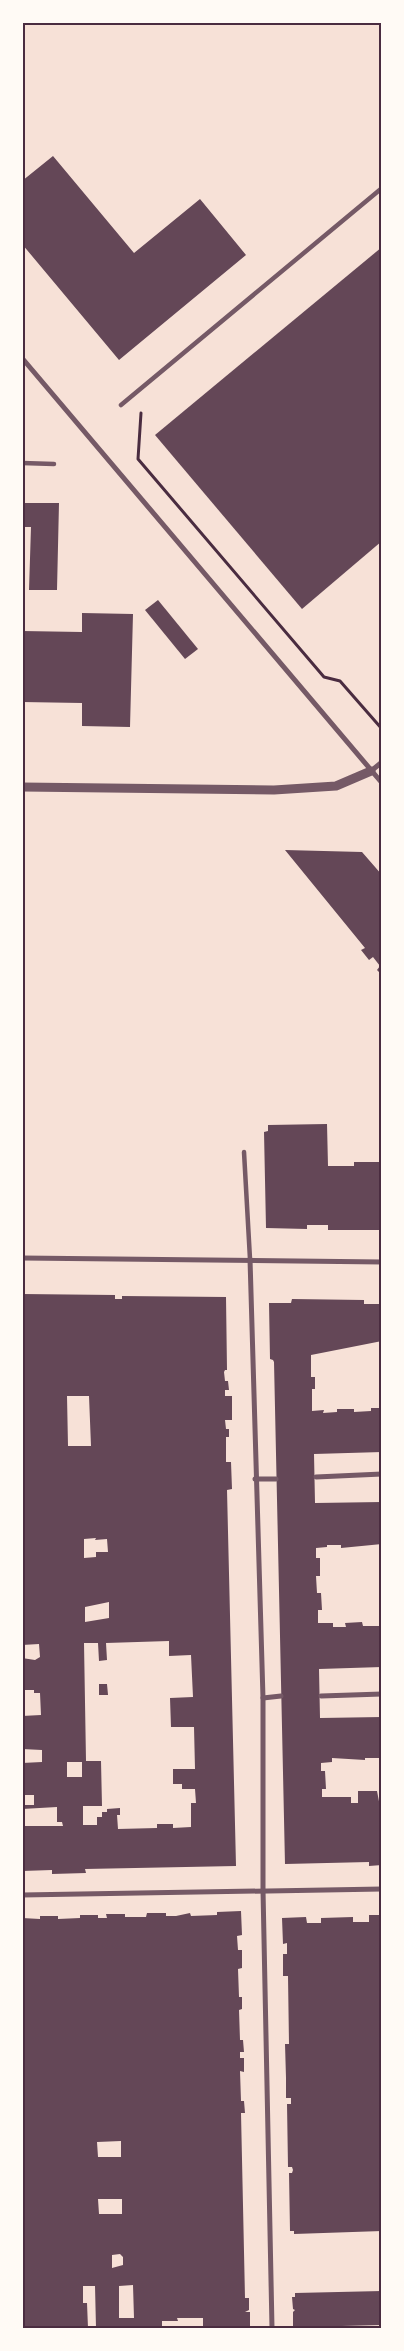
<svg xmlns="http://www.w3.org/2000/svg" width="404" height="2351" viewBox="0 0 404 2351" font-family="Inter,sans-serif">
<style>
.building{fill:#644757;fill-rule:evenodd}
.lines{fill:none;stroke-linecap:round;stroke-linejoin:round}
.path{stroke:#4a2c40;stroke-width:3}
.pedestrian{stroke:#755966;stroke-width:4.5}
.minor{stroke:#755966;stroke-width:5}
.tertiary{stroke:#755966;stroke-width:9}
.neatline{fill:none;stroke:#4a2c40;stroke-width:2}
</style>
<rect width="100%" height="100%" fill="#f7e1d7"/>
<!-- building -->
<g class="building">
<path d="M53,156L134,253L200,199L246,255L119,360L22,244V181Z"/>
<path d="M382,247V541L302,609L155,435Z"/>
<path d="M22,503H59L57,590H29L31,527H22Z"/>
<path d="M158,600L198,649L185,659L145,610Z"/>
<path d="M82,613L133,614L130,727L82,726V703L22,702V631L82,632Z"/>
<path d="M285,850L362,852L382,875V975L377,970L380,966L373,957L369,960L361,950L365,948Z"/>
<path d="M327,1124L328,1166H354V1162H380L382,1230H328V1225H307V1229L266,1228L264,1132L268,1131V1125Z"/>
<path d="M22,1294L115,1295V1299H122V1296L226,1297L227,1370H225L224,1372L225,1381H228L229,1390H225V1396H232V1420H225L226,1429H229V1437H226V1462H231L232,1489L227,1490L236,1866L85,1869L86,1873L52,1874V1870L22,1871V1826H63L62,1822H57V1807L22,1809V1805H34V1795H22V1763L42,1762V1750L22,1749V1716L41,1715L40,1693H34V1690H22V1658L35,1660L40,1657L39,1644L22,1645ZM67,1396H89L91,1446H68ZM96,1538L95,1540L107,1539L108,1552H96V1557L84,1558V1539ZM109,1602V1618L85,1622V1607ZM169,1641V1656L191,1655L193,1697L170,1698L171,1727H194L195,1769H173V1784H182V1789H195L196,1803H191V1827L173,1828V1824H157V1828L118,1829L117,1815H120V1808L107,1809V1812H102V1817H97V1825H83V1806H102L101,1761H86L84,1643H98L99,1661L107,1660L106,1643ZM67,1762H82V1777H67Z"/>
<path d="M292,1299L364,1300V1304H382V1341L311,1355V1377H315V1389H312V1411L324,1410L323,1413L337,1412V1409H354V1412L371,1411V1408H382V1452L314,1454L315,1503L382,1502V1544L341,1548V1545H327V1547L316,1548V1558H320V1576H316L317,1593H321L322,1610H318V1623H333V1627H346L345,1623L362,1622L363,1626H382V1667L319,1669L320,1718L382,1717V1758H365V1760L332,1758V1762L321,1763V1771H325L326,1789H322V1797H351V1803H358V1791H377L382,1817V1865L369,1866V1862L285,1864L274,1362L273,1360L270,1359L269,1303H291Z"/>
<path d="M99,1684H107L108,1695H99Z"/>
<path d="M241,1911L242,1935L237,1936L238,1950H242V1968L238,1969L239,1997H242V2009L239,2010L240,2040H243L244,2052H240V2058H244V2072L240,2071L241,2101H244L245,2113H241L245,2298H249V2310L245,2312H250V2328H203V2318H177L178,2321H162V2326H173L176,2328H96L95,2286H83V2303H87L88,2328H22V1918L40,1919V1916H58V1919L80,1918V1915H98V1918H107L106,1914H125V1917H146L147,1913H166V1916H176L190,1913L191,1916L217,1915V1912ZM121,2141V2157H98L97,2142ZM98,2199H122V2214H99ZM120,2254L123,2257V2265L112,2268V2255ZM133,2285L134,2318H119V2286Z"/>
<path d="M369,1915H382V2231L294,2234V2231H290L289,2173H292L293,2170L292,2167H288L287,2104H291V2098H286V2078L285,2044H289L288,1976H283V1954H287V1943L283,1944L282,1918L306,1917L307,1923H321V1918L353,1917V1922H369Z"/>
<path d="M382,2291V2325L342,2326V2328H295V2326H293V2312L295,2310L293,2309L292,2297H295V2293Z"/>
</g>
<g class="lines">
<!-- path -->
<path class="path" d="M141,413L138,459L324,677L340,681L382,729"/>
<!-- pedestrian -->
<g class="pedestrian">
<path d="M121,405L382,188"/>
<path d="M22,463L54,464"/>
<path d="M244,1152L250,1259"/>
</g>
<!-- minor -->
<g class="minor">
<path d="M22,358L382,783"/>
<path d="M371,771L382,762"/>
<path d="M22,1258L382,1262"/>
<path d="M250,1259L263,1698V1890L272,2328"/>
<path d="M316,1477L382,1474"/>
<path d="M255,1479H276"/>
<path d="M321,1696L382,1694"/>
<path d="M263,1698L281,1696"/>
<path d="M22,1895L382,1889"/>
</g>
<!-- tertiary -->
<path class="tertiary" d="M22,787L274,790L336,786L371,771"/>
</g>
<!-- border -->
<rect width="404" height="2351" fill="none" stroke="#fffaf5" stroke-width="48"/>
<rect x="24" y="24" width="356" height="2303" class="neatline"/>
</svg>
